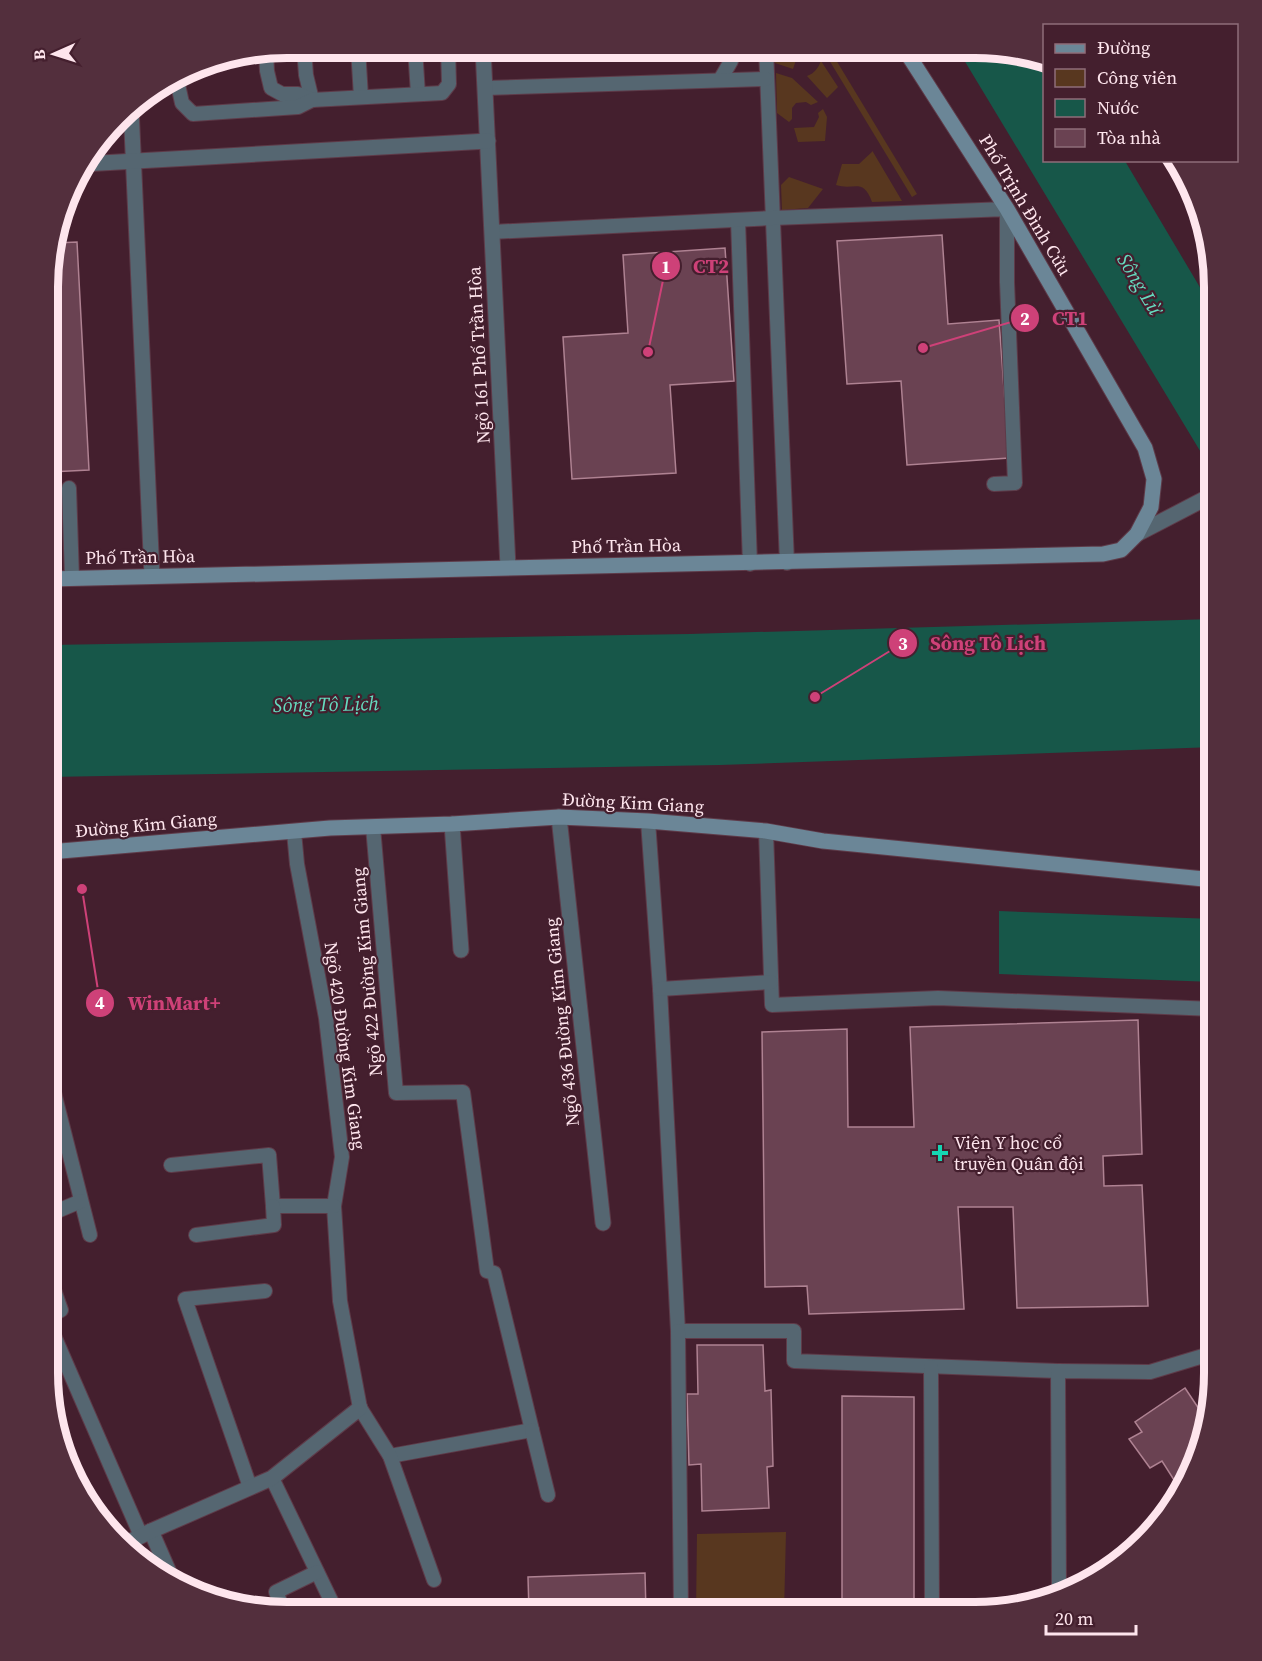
<svg xmlns="http://www.w3.org/2000/svg" width="1262" height="1661" viewBox="0 0 1262 1661" font-family="'Source Serif 4',serif">
<style>
.green{fill:#58371f}
.water{fill:#175749}
.building{fill:#6a4252;stroke:#af8292;stroke-width:1.5}
.lines{fill:none;stroke-linecap:round;stroke-linejoin:round}
.lane-casing{stroke:#5e3b49;stroke-width:16}
.street-casing{stroke:#5e3b49;stroke-width:17}
.secondary-casing{stroke:#5e3b49;stroke-width:17}
.lane{stroke:#556671;stroke-width:14}
.street{stroke:#556671;stroke-width:15}
.secondary{stroke:#6b8697;stroke-width:15}
.poi-dot{fill:#15d5b3;stroke:#441f2e;stroke-width:2}
.labels{text-anchor:middle;stroke-width:4.5;stroke-linejoin:round;paint-order:stroke}
.street-label{font-size:18px;fill:#fee5ed;stroke:#441f2e}
.poi-label{font-size:18px;fill:#fee5ed;stroke:#441f2e;text-anchor:start}
.water-label{font-size:20px;font-style:italic;fill:#65dbbf;stroke:#441f2e}
.rim{fill:none;stroke:#fee5ed;stroke-width:8}
.leader{fill:none;stroke:#ce4178;stroke-width:2}
.callout-dot{fill:#ce4178;stroke:#441f2e;stroke-width:2}
.mark-label{font-size:18px;text-anchor:middle;font-weight:bold;fill:#fff}
.callout-label{font-size:20px;text-anchor:middle;font-weight:bold;fill:#ce4178;stroke:#441f2e;stroke-width:4.5;stroke-linejoin:round;paint-order:stroke}
</style>
<rect width="100%" height="100%" fill="#441f2e"/>
<!-- green -->
<g class="green">
<path d="M774,49L804,50L797,57L793,69L775,63Z"/>
<path d="M823,50H830L917,194L912,197Z"/>
<path d="M821,61L838,87L827,98L807,76C815,73 818,68 821,61Z"/>
<path d="M776,73L792,78L818,102L811,105L806,102L796,103L792,108V119L789,122L777,113Z"/>
<path d="M823,109L827,117L825,141L798,142L794,128L814,127L819,117L818,113Z"/>
<path d="M873,151V152L902,201L872,202C863,177 854,191 836,185L842,164H859Z"/>
<path d="M789,177L823,189L808,208L782,210L781,185Z"/>
<path d="M786,1532L784,1612H696L697,1534Z"/>
</g>
<!-- water -->
<g class="water">
<path d="M958,50H1006L1044,60V160L1125,161L1214,311V474Z"/>
<path d="M1214,619V747L720,765L49,777V645L689,634Z"/>
<path d="M999,911L1214,919V982L999,974Z"/>
</g>
<!-- building -->
<g class="building">
<path d="M942,235L948,324L999,320L1009,458L907,465L901,381L847,384L837,241Z"/>
<path d="M77,242L89,470L50,472V256L55,243Z"/>
<path d="M725,248L734,381L670,385L676,473L572,479L563,337L628,333L623,255Z"/>
<path d="M1138,1020L1142,1154L1103,1156L1104,1186L1142,1185L1148,1306L1017,1308L1013,1207H958L964,1309L809,1314L807,1286L765,1287L762,1032L847,1029L848,1127H914L910,1027Z"/>
<path d="M697,1345H763L765,1391L771,1390L773,1466L767,1467L769,1508L702,1511L701,1464L689,1465L687,1394H698Z"/>
<path d="M1185,1388L1207,1421L1201,1451L1181,1491L1162,1461L1150,1468L1129,1439L1142,1432L1135,1422Z"/>
<path d="M842,1396L914,1397V1613H842Z"/>
<path d="M645,1573L646,1612H529L528,1577Z"/>
</g>
<g class="lines">
<defs>
<g id="lane">
<path d="M304,48L306,75L312,100"/>
<path d="M358,48L361,97"/>
<path d="M415,48L418,94"/>
<path d="M766,49L787,563"/>
<path d="M266,52L267,71L271,88L282,94H298L312,100"/>
<path d="M177,80L182,103L193,114L298,107L312,100L442,93L449,84L448,48"/>
<path d="M720,80L731,61V49"/>
<path d="M485,88L766,79"/>
<path d="M738,220L750,564"/>
<path d="M492,232L773,218L1007,209V282L1015,483L994,484"/>
<path d="M69,488L72,578"/>
<path d="M648,821L660,989L678,1331H794V1361L1058,1371"/>
<path d="M373,827L396,1093L463,1092L487,1271L494,1273L532,1430L390,1456"/>
<path d="M766,831L772,1005L938,998L1214,1009"/>
<path d="M294,832L297,864L326,1018L342,1157L334,1206L340,1301L360,1408L390,1456L434,1580"/>
<path d="M660,989L771,982"/>
<path d="M49,1073L90,1235"/>
<path d="M171,1165L269,1155L273,1206H334"/>
<path d="M48,1215L81,1201"/>
<path d="M196,1235L274,1225L273,1206"/>
<path d="M48,1317L61,1310L48,1273"/>
<path d="M48,1322L141,1536"/>
<path d="M678,1331L681,1612"/>
<path d="M931,1367L932,1613"/>
<path d="M532,1430L548,1495"/>
<path d="M272,1478L336,1611"/>
<path d="M250,1487L185,1299L265,1291"/>
<path d="M1059,1593L1058,1371L1150,1372L1213,1353"/>
<path d="M284,1611L276,1592L317,1572"/>
</g>
<g id="street">
<path d="M483,49L508,567"/>
<path d="M131,107L152,576"/>
<path d="M83,164L488,141"/>
<path d="M1137,534L1214,494"/>
<path d="M559,817L603,1223"/>
<path d="M452,824L461,950"/>
<path d="M151,1531L172,1579"/>
<path d="M123,1545L151,1531L272,1478L360,1408"/>
</g>
<g id="secondary">
<path d="M49,579L1103,554L1121,550L1137,534L1151,507L1154,479L1145,448L1007,209L905,50"/>
<path d="M49,852L330,828L452,824L559,817L648,821L766,831L823,841L1214,880"/>
</g>
</defs>
<!-- lane casing -->
<use href="#lane" class="lane-casing"/>
<!-- street casing -->
<use href="#street" class="street-casing"/>
<!-- secondary casing -->
<use href="#secondary" class="secondary-casing"/>
<!-- lane -->
<use href="#lane" class="lane"/>
<!-- street -->
<use href="#street" class="street"/>
<!-- secondary -->
<use href="#secondary" class="secondary"/>
</g>
<!-- markers -->
<path class="poi-dot" d="M937 1144h6v6h6v6h-6v6h-6v-6h-6v-6h6z"/>
<g class="labels">
<!-- street labels -->
<g class="street-label">
<text transform="translate(1025 205) rotate(59)" y="6">Phố Trịnh Đình Cửu</text>
<text transform="translate(479 355) rotate(-93)" y="6">Ngõ 161 Phố Trần Hòa</text>
<text transform="translate(626 546) rotate(-1)" y="6">Phố Trần Hòa</text>
<text transform="translate(140 557) rotate(-1)" y="6">Phố Trần Hòa</text>
<text transform="translate(633 803) rotate(3)" y="6">Đường Kim Giang</text>
<text transform="translate(146 825) rotate(-5)" y="6">Đường Kim Giang</text>
<text transform="translate(367 972) rotate(-95)" y="6">Ngõ 422 Đường Kim Giang</text>
<text transform="translate(562 1022) rotate(-96)" y="6">Ngõ 436 Đường Kim Giang</text>
<text transform="translate(345 1046) rotate(82)" y="6">Ngõ 420 Đường Kim Giang</text>
</g>
<!-- poi labels -->
<g class="poi-label">
<text x="954" y="1149">Viện Y học cổ<tspan x="954" dy="21">truyền Quân đội</tspan></text>
</g>
<!-- water labels -->
<g class="water-label">
<text transform="translate(1140 284) rotate(59)" y="7">Sông Lừ</text>
<text transform="translate(326 704) rotate(-1)" y="7">Sông Tô Lịch</text>
</g>
</g>
<!-- crop -->
<path d="M0 0H1262V1661H0ZM287 58H975A229 229 0 0 1 1204 287V1373A229 229 0 0 1 975 1602H287A229 229 0 0 1 58 1373V287A229 229 0 0 1 287 58Z" fill="#532f3d" fill-rule="evenodd"/>
<path class="rim" d="M287 58H975A229 229 0 0 1 1204 287V1373A229 229 0 0 1 975 1602H287A229 229 0 0 1 58 1373V287A229 229 0 0 1 287 58Z"/>
<!-- callouts -->
<path class="leader" d="M648 352L666 266M923 348L1025 318M815 697L903 643M82 889L100 1003"/>
<g class="callout-dot">
<circle cx="648" cy="352" r="6"/>
<circle cx="923" cy="348" r="6"/>
<circle cx="815" cy="697" r="6"/>
<circle cx="82" cy="889" r="6"/>
<circle cx="666" cy="266" r="15"/>
<circle cx="1025" cy="318" r="15"/>
<circle cx="903" cy="643" r="15"/>
<circle cx="100" cy="1003" r="15"/>
</g>
<g class="mark-label">
<text x="666" y="273">1</text>
<text x="1025" y="325">2</text>
<text x="903" y="650">3</text>
<text x="100" y="1009">4</text>
</g>
<g class="callout-label">
<text x="711" y="273">CT2</text>
<text x="1070" y="325">CT1</text>
<text x="988" y="650">Sông Tô Lịch</text>
<text x="174" y="1010">WinMart+</text>
</g>
<!-- legend -->
<rect x="1043" y="24" width="195" height="138" fill="#441f2e" stroke="#8e6e7a" stroke-width="1.5"/>
<rect x="1055" y="44" width="30" height="9" fill="#6b8697" stroke="#8e6e7a" stroke-width="1.5"/>
<text x="1097" y="54" font-size="18" fill="#fee5ed">Đường</text>
<rect x="1055" y="69" width="30" height="18" fill="#58371f" stroke="#8e6e7a" stroke-width="1.5"/>
<text x="1097" y="84" font-size="18" fill="#fee5ed">Công viên</text>
<rect x="1055" y="99" width="30" height="18" fill="#175749" stroke="#8e6e7a" stroke-width="1.5"/>
<text x="1097" y="114" font-size="18" fill="#fee5ed">Nước</text>
<rect x="1055" y="129" width="30" height="18" fill="#6a4252" stroke="#8e6e7a" stroke-width="1.5"/>
<text x="1097" y="144" font-size="18" fill="#fee5ed">Tòa nhà</text>
<!-- north arrow -->
<g transform="translate(54 54) rotate(267)" stroke="#441f2e" stroke-width="4.5" paint-order="stroke">
<path d="M0-4.5L10 22L0 15L-10 22Z" fill="#fee5ed"/>
<text y="-9" font-size="16" font-weight="bold" text-anchor="middle" fill="#fee5ed">B</text>
</g>
<!-- scale -->
<path d="M1046 1625v9h90v-9" fill="none" stroke="#fee5ed" stroke-width="3"/>
<text x="1055" y="1625" font-size="18" fill="#fee5ed" stroke="#441f2e" stroke-width="4.5" paint-order="stroke">20 m</text>
</svg>
